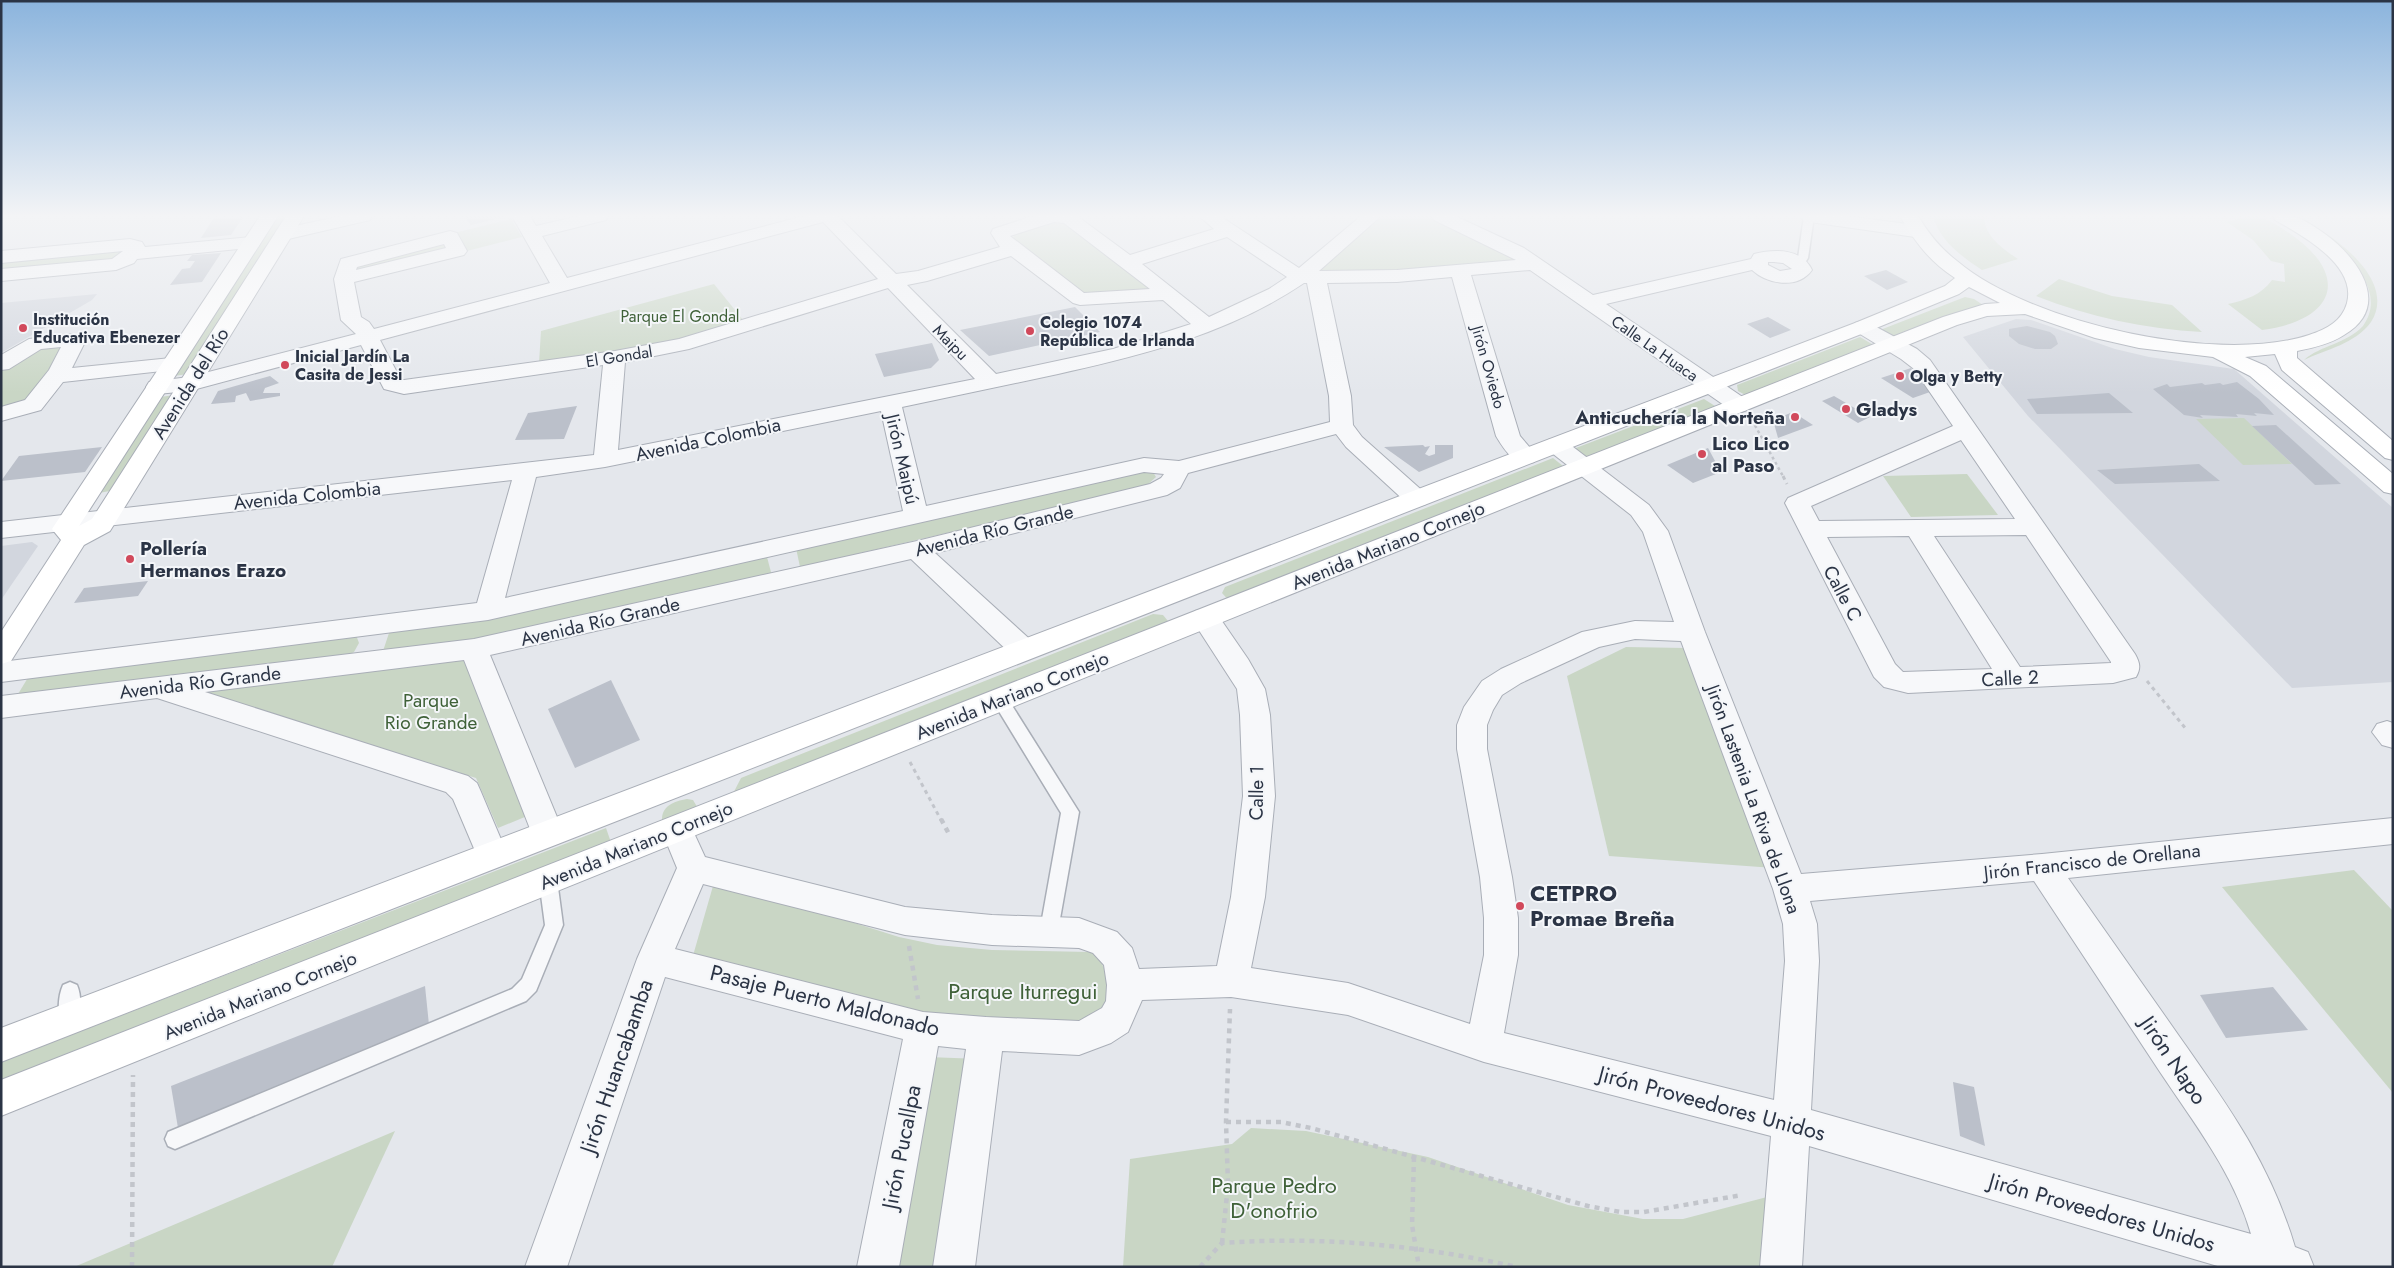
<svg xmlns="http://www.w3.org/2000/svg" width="2394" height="1268" viewBox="0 0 2394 1268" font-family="Jost,sans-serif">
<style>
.built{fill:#d2d6de}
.green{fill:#c9d6c5}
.building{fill:#bbc0ca}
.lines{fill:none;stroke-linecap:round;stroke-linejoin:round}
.service-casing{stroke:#a9aeb7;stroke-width:3}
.minor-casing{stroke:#a9aeb7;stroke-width:2}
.tertiary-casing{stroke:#a9aeb7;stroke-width:2}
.secondary-casing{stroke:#a9aeb7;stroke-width:2}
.path-far2{stroke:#c2c5cb;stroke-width:2.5;stroke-dasharray:3 3;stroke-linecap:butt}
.path-far1{stroke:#c2c5cb;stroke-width:3;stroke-dasharray:4 4;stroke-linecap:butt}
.path{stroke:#c2c5cb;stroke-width:4.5;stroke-dasharray:5 5;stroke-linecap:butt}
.service{fill:#f7f8fa;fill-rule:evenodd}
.minor{fill:#f7f8fa;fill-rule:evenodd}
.tertiary{fill:#f7f8fa;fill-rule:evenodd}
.secondary{fill:#fff;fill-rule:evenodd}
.poi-dot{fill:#d1495b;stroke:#f4f6f9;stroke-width:2}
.labels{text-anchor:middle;stroke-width:4;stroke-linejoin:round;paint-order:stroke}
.far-park-label{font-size:16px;fill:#3f6138;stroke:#f4f6f9}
.far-poi-label{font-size:16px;font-weight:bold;fill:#2b3445;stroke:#f4f6f9;text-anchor:start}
.far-street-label{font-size:16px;fill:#2b3445;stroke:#f4f6f9}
.street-label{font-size:19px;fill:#2b3445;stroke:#f4f6f9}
.poi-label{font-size:19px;font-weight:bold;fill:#2b3445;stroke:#f4f6f9;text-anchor:start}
.park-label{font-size:19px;fill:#3f6138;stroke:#f4f6f9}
.near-poi-label{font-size:22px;font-weight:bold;fill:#2b3445;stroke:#f4f6f9;text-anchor:start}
.near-park-label{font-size:22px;fill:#3f6138;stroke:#f4f6f9}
.near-street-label{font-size:22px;fill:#2b3445;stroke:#f4f6f9}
</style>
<rect width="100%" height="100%" fill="#e4e7ec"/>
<!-- built -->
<g class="built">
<path d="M97,294L92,300L1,353V303Z"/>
<path d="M2016,319L2031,320L2115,349L2149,357L2234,369L2393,508V682L2292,688L2028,416L1963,337Z"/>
<path d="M32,542L38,546L1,600V546Z"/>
</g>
<!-- green -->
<g class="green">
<path d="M275,216H288L188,374L174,376Z"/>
<path d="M1382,216H1431L1520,258L1517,264L1475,270L1319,273L1320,269Z"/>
<path d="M1933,216H1984C1984,236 2003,249 2018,259L1982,270C1962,257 1939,240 1933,216Z"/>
<path d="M2248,216C2264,216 2274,223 2286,231C2352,274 2337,320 2262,330L2228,304C2246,300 2261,295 2272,280L2285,282L2284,264L2271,261L2253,240L2227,222Z"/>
<path d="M2295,216C2305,218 2314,225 2322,231C2349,248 2394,286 2371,322C2355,344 2327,349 2304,360C2321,345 2346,344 2363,326C2394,283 2326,234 2295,216Z"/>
<path d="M511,219L522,237L463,252L454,233Z"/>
<path d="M1053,221L1067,224L1150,288L1145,292L1084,297L1015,241L1013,237L1016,232Z"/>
<path d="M444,241L449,249L354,274L353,263Z"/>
<path d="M116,249L128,252L117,261L1,272V260Z"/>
<path d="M2059,279L2112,296L2172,305L2202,332C2145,329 2089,317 2036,296Z"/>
<path d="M714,284L743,320L687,337L643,347L539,363L541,331Z"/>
<path d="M1965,297L1974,299L1989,309L1904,344L1880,330Z"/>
<path d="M1860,337L1882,350L1749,397L1738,391L1737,385Z"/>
<path d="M67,344L28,407L1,412V371C27,354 35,348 67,344Z"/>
<path d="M175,395L115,490L99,493L160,397Z"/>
<path d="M1704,399L1726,413L1592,467L1568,451Z"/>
<path d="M2244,418L2292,464L2243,465L2196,419Z"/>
<path d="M1553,458L1573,474L1232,604L1222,593L1225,587Z"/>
<path d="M1145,470L1153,472L1156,477L1145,487L800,567L796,548Z"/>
<path d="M1967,474L1998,515L1911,517L1883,476Z"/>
<path d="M767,557L772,576L534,629L382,654L390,630Z"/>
<path d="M1153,614L1163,615L1173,627L722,815L741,778Z"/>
<path d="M356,635L359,643L354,652L345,657L15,699L29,676Z"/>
<path d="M1626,647L1685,648L1774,868L1609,856L1567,676Z"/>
<path d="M462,656L532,814L498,828L476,778L207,695L210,687Z"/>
<path d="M687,799L693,800L699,810L662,821C661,806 674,801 687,799Z"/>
<path d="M606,828L615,854L1,1097V1062Z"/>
<path d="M2354,870L2393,911V1093L2222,887Z"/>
<path d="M713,886L826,914L899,937L937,945L992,950L1090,952C1115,967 1108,1001 1102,1025L993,1031L692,959Z"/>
<path d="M928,1057L980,1059L951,1267H892Z"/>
<path d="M1251,1128L1306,1131L1428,1157L1568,1205L1643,1219H1683L1767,1197L1764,1267H1123L1130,1159L1232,1144Z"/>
<path d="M395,1131L332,1267H74Z"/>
</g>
<!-- building -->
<g class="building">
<path d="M464,216H499L500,218L471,225Z"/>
<path d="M243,217L231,235L201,238L213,219Z"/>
<path d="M221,253L202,282L170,285L182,269L190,268L195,261H187L192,255Z"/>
<path d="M1886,270L1908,282L1887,290L1864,276Z"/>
<path d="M1075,307L1100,332L989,356L960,330Z"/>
<path d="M1768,317L1791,330L1770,338L1747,324Z"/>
<path d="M2027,326L2050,332L2055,336L2058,344L2051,349H2035L2019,344L2009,336V329Z"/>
<path d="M932,343L939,360L931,368L884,377L875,354Z"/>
<path d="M1911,368L1930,392L1913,398L1881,378Z"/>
<path d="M270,376L279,383L265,388L263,393H280V396L250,401L246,393L236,396L235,402L211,404L218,391Z"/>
<path d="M2237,382L2259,399L2274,415L2254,413L2257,416L2236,414L2238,417L2200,415L2203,418L2184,415L2153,389L2167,384L2170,387L2202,383L2205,385L2220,383L2223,385Z"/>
<path d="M2109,393L2133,413L2037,414L2027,399Z"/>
<path d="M1834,396L1870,417L1858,423L1822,401Z"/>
<path d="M577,406L564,439L515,440L528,413Z"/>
<path d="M1793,412L1813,425L1778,438L1773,420Z"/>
<path d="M2276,425L2341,484L2315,485L2252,426Z"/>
<path d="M1423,445L1425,447L1430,446L1425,454L1429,456L1435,454V445H1453V458L1419,472L1384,447Z"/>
<path d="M102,447L85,472L1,481L19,456Z"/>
<path d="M1708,448L1721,472L1693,483L1667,465Z"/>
<path d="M2199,464L2220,481L2115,484L2097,470Z"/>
<path d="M148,581L138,596L74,603L84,588Z"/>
<path d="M611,680L640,740L575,768L548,709Z"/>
<path d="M425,986L429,1025L179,1134L171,1086Z"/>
<path d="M2273,987L2308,1030L2226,1038L2200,995Z"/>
<path d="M1953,1082L1974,1087L1985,1146L1960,1136Z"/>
</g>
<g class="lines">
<defs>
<g id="service">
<path d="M1804,216H1814L1808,258L1803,266L1799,267L1794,264L1798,258Z"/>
<path d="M1000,694L1006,696L1079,812L1058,930L1056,936L1049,938L1042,936L1040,930L1061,813L992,700L994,696Z"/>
<path d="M548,873L554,875L557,880L563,925L536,991L526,1001L182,1146L175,1149L168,1146L165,1139L168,1132L512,989L522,979L545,925L539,880L542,875Z"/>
<path d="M70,982L77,985C82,996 81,1015 76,1025L69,1028L62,1025C57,1014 58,996 63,985Z"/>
</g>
<g id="minor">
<path d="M341,216H372L370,220L284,240L277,238L275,234L277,230Z"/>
<path d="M512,216H530L536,226L579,216H608L606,220L542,236L567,278L804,216H838L896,274L918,271L1000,247L991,233L993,229L1033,216H1077L1130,255L1214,229L1199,216H1220L1299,268L1361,216H1381L1319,271L1397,270L1516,260L1434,220L1432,216H1455L1524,248L1593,295L1751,259L1754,254C1774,249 1802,248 1812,270C1798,290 1767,284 1752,270L1606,304L1747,400L1750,405L1747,410L1739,412L1731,410L1530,270L1471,275L1520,436L1538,457L1534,462C1515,467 1505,451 1496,436L1452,277L1397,282L1327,283L1351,396L1353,425L1362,437L1426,494L1429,499L1426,504L1417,507L1408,504L1346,447L1336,434L1188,473L1180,488L1167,495L935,553L1034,643L1038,650L1034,657L1024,660L1014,657L911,559L490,655L564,834L559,843L548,847L537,843L532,834L464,660L205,692L468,776L477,783L481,792L508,856L503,865L492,869L481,865L453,799L446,792L157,698L1,718V696L474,639L917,541L1150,484L1161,478L1164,474L1144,472L488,620L1,682V662L477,603L512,480L1,538V522L594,455L603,365L404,394L384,389L361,345L189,391L157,394L149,392L146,387L149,382L189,377L356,334L341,320L334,279L341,259L450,231L457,233L467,251L464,255L354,282L361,317L369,322L374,329L550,283ZM823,222L878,279L679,339L615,351L404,380H401L380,340ZM1054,222L1064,223L1150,289L1084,293L1010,236ZM1227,237L1287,277L1269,289L1209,317L1142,264ZM444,244L446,248L356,270L357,267ZM1011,256L1073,303L1080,305L1163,300L1191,324L1113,349L996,374L907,285L927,281ZM1774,262L1783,263L1792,269L1780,271L1768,265V262ZM1304,283H1307L1329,396L1330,422L1179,461L1144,458L926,506L902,407C954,396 1006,385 1058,374C1144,355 1230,333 1304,283ZM888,288L975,379L618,450L625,362L689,349ZM881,411L903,511L505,598L536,477L605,467Z"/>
<path d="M251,237L258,239L260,243L258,247L137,259L134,263L116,270L1,281V269L112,259L123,251L1,263V251L130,239L142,242L145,247Z"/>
<path d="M1862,321L1869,323L1917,349L1930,360L2135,654C2140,663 2141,668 2136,677L2113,683L1908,693L1884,687L1874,677L1785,503L1788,498L1953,426L1914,369L1901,359L1855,331L1852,327L1855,323ZM1961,440L2015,519L1819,521L1811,506ZM2026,535L2111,662V663L2020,667L1934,536ZM1909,536L1992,669L1903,672L1895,664L1827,537Z"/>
<path d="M70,334L81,338L85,342L72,368L171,358L179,359L182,364L179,369L171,370L63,382L41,410L1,421V407L25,400L49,370L61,347L41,349L9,369L1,370V355L29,339Z"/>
<path d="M1556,438L1564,440L1649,505L1668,531L1705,632L1801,874L2042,854L2393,818V844L2068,878C2105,931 2142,983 2179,1036C2228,1106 2270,1163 2295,1247L2308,1252L2314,1267H2221L1809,1146L1802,1267H1760L1771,1136L1484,1062L1348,1015L1231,997L1142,1000L1128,1032L1111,1043L1079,1055L1002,1051L975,1267H933L966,1049L938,1046L899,1267H857L903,1039L665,977L567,1267H525L637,959L677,868L661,829L666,820L677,816L688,820L705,857L905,907L992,915L1079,918L1117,932L1132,948L1139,969L1217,966L1231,897L1243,796L1240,715L1237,689L1191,618L1195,611L1205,609L1215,611L1248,659L1265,689L1270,715L1275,796L1265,897L1251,968L1348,983L1470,1024L1484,955V918L1480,877L1457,749V725L1464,707L1482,681L1501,669L1582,632L1635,621L1674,622L1643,532L1631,515L1548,450L1544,445L1548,440ZM1635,639L1681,641L1773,889L1783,924L1785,961L1774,1100L1504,1033L1518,955V918L1512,877L1487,749V725L1493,710L1502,695L1521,683L1599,647ZM2034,881C2076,945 2118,1008 2160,1072C2194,1123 2234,1174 2251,1234L1811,1110L1819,961L1817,924L1810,901ZM703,884L905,935L992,945L1079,948L1093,953L1104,965L1107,985L1106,1001L1102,1008L1079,1021L986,1017L923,1012L675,949Z"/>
<path d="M2387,721L2393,723V748L2382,745L2372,732L2377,724Z"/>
</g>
<path id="tertiary" d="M1801,216H1846L1915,225L1922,227L1924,231L1922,235L1915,237L1810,222L1803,220Z"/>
<g id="secondary">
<path d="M260,216H278L79,526L92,519L286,216H304L110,531L84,545L11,661L1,664V632L61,540L52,529Z"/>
<path d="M1900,216H1918C1929,234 1940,248 1957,261C2030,323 2217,365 2309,335C2327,329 2342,321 2347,303C2357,265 2302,235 2275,220L2273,216C2296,213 2306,221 2325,234C2358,258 2393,306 2344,335C2330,344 2313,348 2297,351V358L2393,441V460L2385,458L2282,370L2275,354L2245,357L2266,366L2393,474V494L2384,492L2250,376L2213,357L2139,348L2095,338L2025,314L1987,316L1957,325L1,1116V1080L1943,317L1985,304L2000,303L1969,287L1959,294L1869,331L1,1062V1028L1855,323L1945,286L1955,278C1929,261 1915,242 1900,216Z"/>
</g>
</defs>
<!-- service casing -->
<use href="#service" class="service-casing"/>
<!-- minor casing -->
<use href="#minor" class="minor-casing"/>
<!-- tertiary casing -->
<use href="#tertiary" class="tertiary-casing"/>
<!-- secondary casing -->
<use href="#secondary" class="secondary-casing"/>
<!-- path-far2 -->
<path class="path-far2" d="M1752,420L1784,478"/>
<!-- path-far1 -->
<g class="path-far1">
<path d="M1783,476L1787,484"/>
<path d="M2147,681L2186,729"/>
<path d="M910,762L941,820"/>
</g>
<!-- path -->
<g class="path">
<path d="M941,819L949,834"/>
<path d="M909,946L918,999"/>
<path d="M1226,1122H1281L1311,1128L1588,1206L1620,1212H1644L1742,1195"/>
<path d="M1414,1157L1412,1225L1419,1267"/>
<path d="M1222,1243L1228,1185L1226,1122L1230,1009"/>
<path d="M132,1267L133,1075"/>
<path d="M1200,1267L1222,1243C1322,1236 1419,1245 1517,1267"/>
</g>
<!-- service -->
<use href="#service" class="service"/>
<!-- minor -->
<use href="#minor" class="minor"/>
<!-- tertiary -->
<use href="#tertiary" class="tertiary"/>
<!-- secondary -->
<use href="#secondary" class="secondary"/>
</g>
<!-- sky -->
<linearGradient id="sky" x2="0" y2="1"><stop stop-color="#8bb4dd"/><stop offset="0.55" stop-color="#f3f4f6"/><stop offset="1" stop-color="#f3f4f6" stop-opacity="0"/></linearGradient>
<rect width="2394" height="393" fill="url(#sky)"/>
<!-- markers -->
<g class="poi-dot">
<circle cx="23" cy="328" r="5"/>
<circle cx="1030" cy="331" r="5"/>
<circle cx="285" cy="365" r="5"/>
<circle cx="1900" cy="376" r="5"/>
<circle cx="1846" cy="409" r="5"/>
<circle cx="1795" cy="417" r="5"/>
<circle cx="1702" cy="454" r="5"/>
<circle cx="130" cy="559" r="5"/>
<circle cx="1520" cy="906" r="5"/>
</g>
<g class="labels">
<!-- far-park labels -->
<g class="far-park-label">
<text x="680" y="322">Parque El Gondal</text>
</g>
<!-- far-poi labels -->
<g class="far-poi-label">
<text x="33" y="325">Institución<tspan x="33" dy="18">Educativa Ebenezer</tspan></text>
<text x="1040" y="328">Colegio 1074<tspan x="1040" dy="18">República de Irlanda</tspan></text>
<text x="295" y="362">Inicial Jardín La<tspan x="295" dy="18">Casita de Jessi</tspan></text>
<text x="1910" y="382">Olga y Betty</text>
</g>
<!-- far-street labels -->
<g class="far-street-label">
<text transform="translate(951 342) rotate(45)" y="6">Maipu</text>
<text transform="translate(1655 348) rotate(35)" y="6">Calle La Huaca</text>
<text transform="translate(619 356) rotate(-9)" y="6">El Gondal</text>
<text transform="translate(1489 367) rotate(74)" y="6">Jirón Oviedo</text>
</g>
<!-- street labels -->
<g class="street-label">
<text transform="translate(190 383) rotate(-58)" y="7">Avenida del Río</text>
<text transform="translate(708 439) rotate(-12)" y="7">Avenida Colombia</text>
<text transform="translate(903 459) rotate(77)" y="7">Jirón Maipú</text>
<text transform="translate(307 495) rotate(-6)" y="7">Avenida Colombia</text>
<text transform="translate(994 530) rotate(-14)" y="7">Avenida Río Grande</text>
<text transform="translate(1388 545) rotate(-22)" y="7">Avenida Mariano Cornejo</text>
<text transform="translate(1843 593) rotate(62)" y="7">Calle C</text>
<text transform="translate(600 621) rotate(-13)" y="7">Avenida Río Grande</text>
<text transform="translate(2010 678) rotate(-3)" y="7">Calle 2</text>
<text transform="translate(200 682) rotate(-7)" y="7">Avenida Río Grande</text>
<text transform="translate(1012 695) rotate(-22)" y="7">Avenida Mariano Cornejo</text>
<text transform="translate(1256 793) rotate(-89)" y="7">Calle 1</text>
<text transform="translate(1754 799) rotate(70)" y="7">Jirón Lastenia La Riva de Llona</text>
<text transform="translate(636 845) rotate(-22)" y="7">Avenida Mariano Cornejo</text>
<text transform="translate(2092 861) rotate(-6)" y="7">Jirón Francisco de Orellana</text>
<text transform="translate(260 995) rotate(-22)" y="7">Avenida Mariano Cornejo</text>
</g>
<!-- poi labels -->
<g class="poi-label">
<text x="1856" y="416">Gladys</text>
<text x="1785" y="424" text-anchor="end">Anticuchería la Norteña</text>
<text x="1712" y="450">Lico Lico<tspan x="1712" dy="22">al Paso</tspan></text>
<text x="140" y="555">Pollería<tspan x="140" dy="22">Hermanos Erazo</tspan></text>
</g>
<!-- park labels -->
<g class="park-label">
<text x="431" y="707">Parque<tspan x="431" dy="22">Rio Grande</tspan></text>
</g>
<!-- near-poi labels -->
<g class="near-poi-label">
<text x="1530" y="901">CETPRO<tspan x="1530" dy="25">Promae Breña</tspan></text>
</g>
<!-- near-park labels -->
<g class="near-park-label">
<text x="1023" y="999">Parque Iturregui</text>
<text x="1274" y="1193">Parque Pedro<tspan x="1274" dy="25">D'onofrio</tspan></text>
</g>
<!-- near-street labels -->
<g class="near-street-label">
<text transform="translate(825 1000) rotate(14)" y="8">Pasaje Puerto Maldonado</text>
<text transform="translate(2174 1060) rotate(56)" y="8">Jirón Napo</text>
<text transform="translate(616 1066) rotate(-71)" y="8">Jirón Huancabamba</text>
<text transform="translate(1712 1103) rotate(15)" y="8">Jirón Proveedores Unidos</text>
<text transform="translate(901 1147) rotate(-79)" y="8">Jirón Pucallpa</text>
<text transform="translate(2102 1212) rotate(16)" y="8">Jirón Proveedores Unidos</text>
</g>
</g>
<!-- border -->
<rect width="2394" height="1268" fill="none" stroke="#2b3445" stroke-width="5"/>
</svg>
